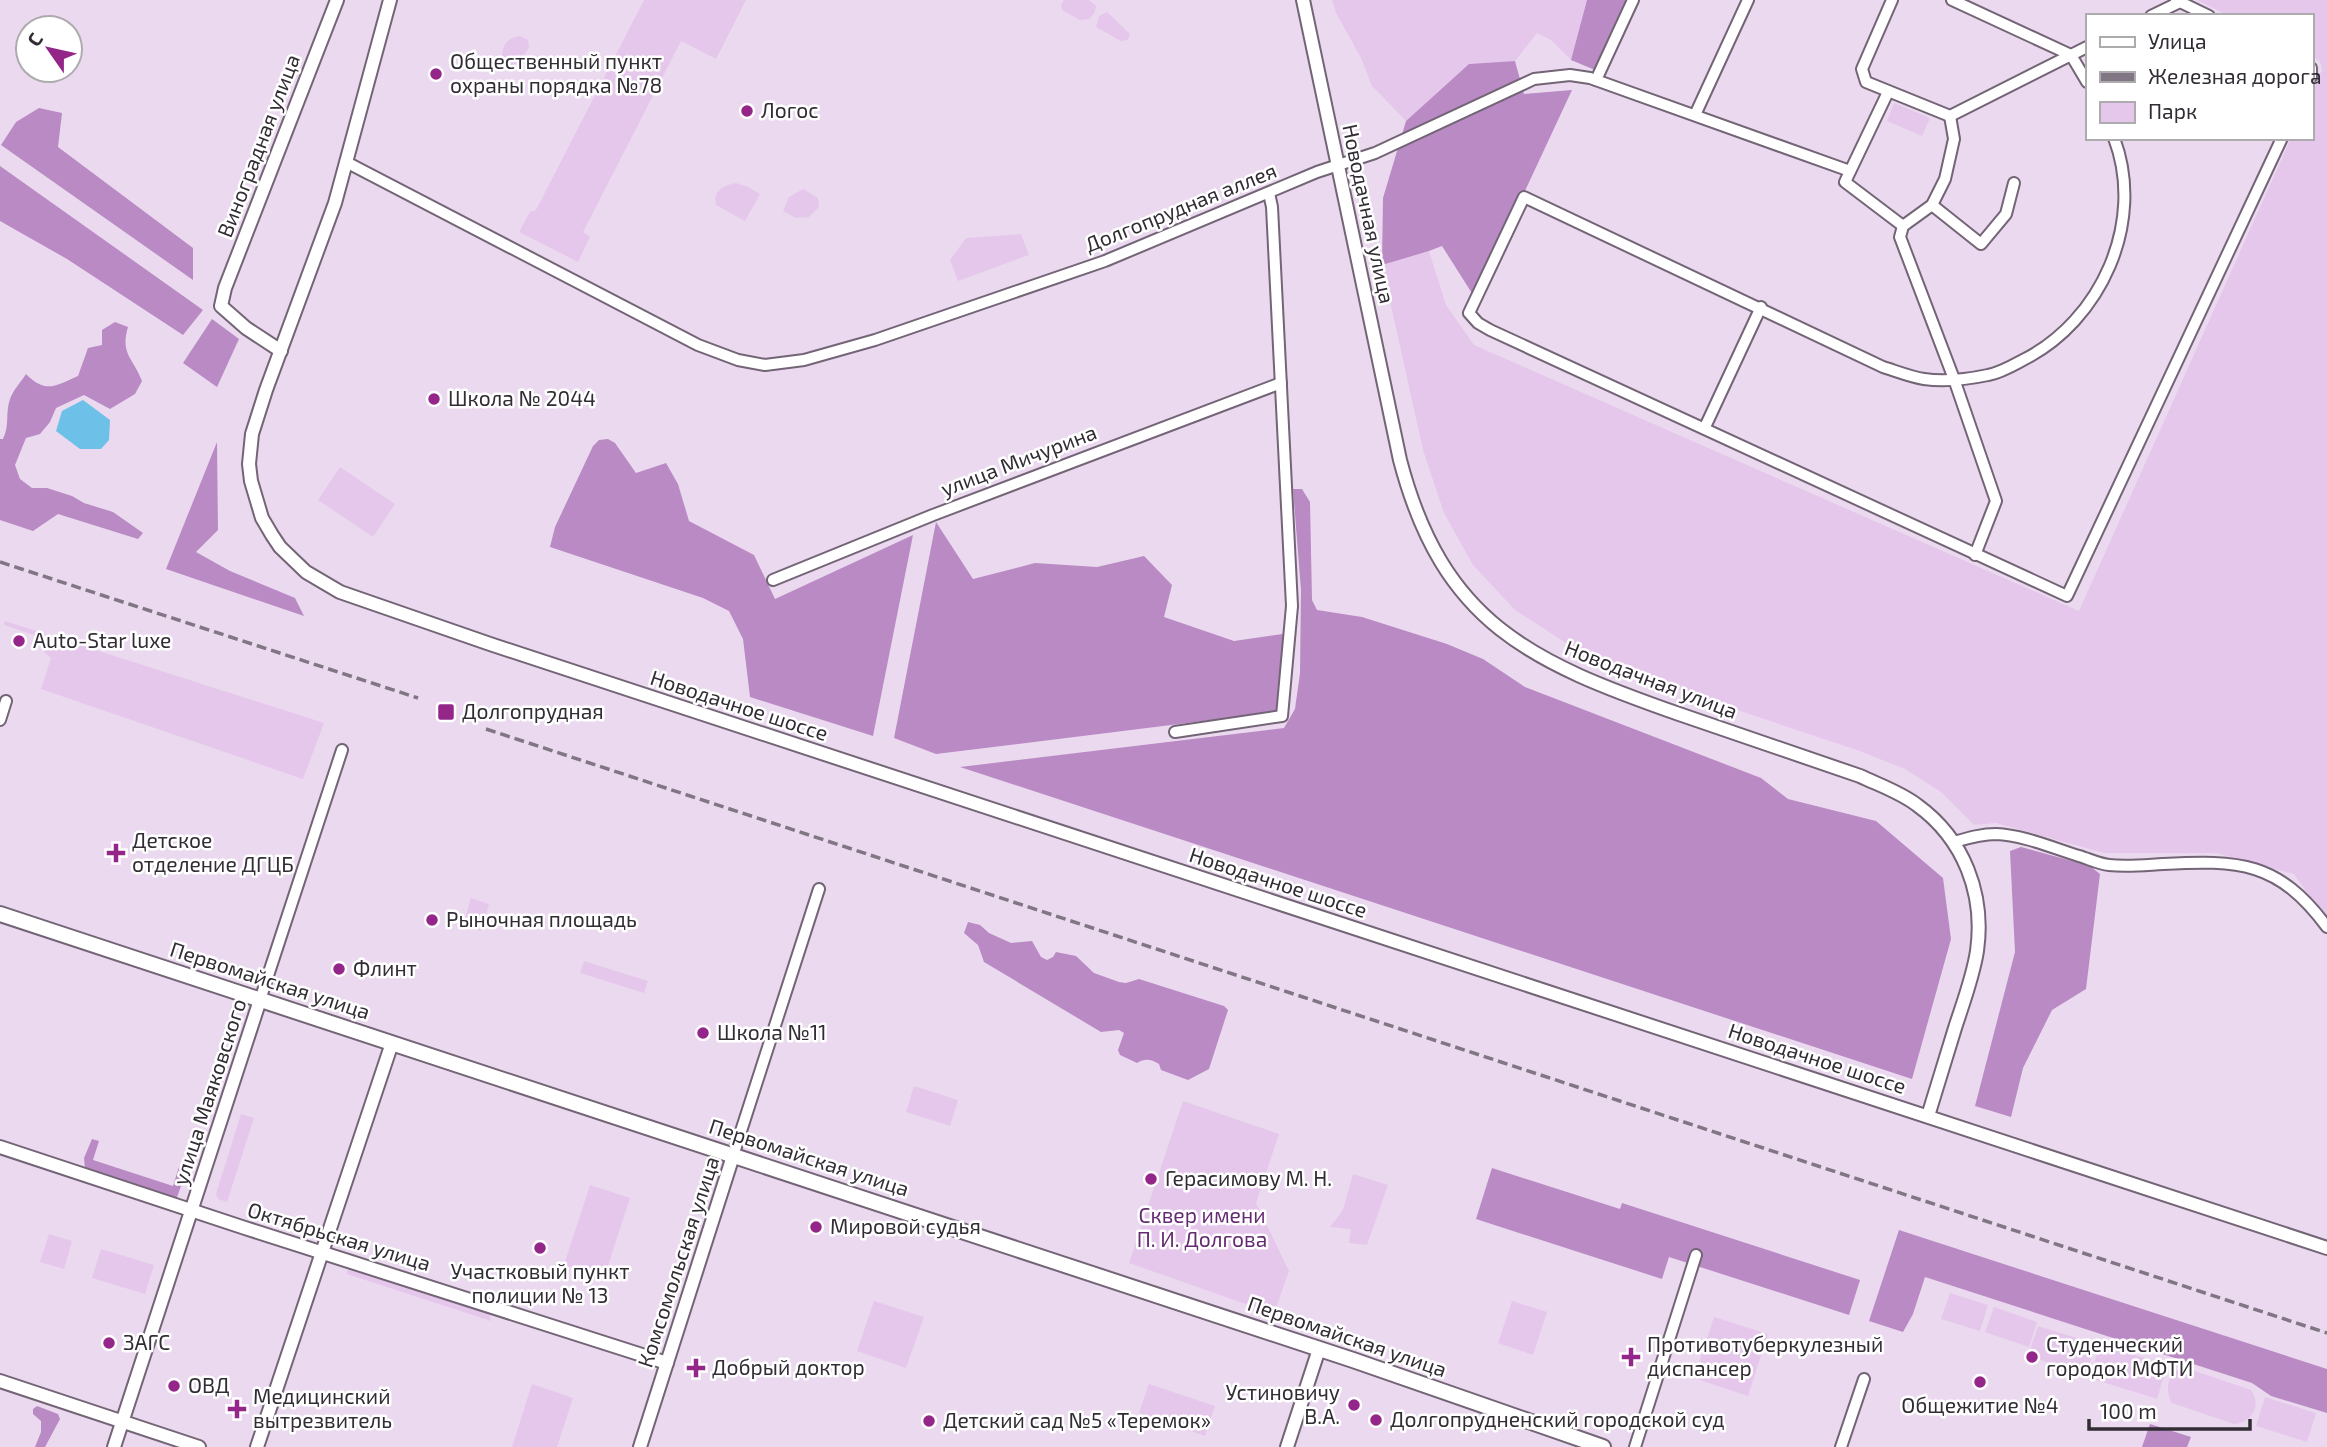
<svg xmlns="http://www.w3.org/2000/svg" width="2327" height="1447" viewBox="0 0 2327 1447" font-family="'Exo 2',sans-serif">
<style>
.green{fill:#e5c7eb}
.forest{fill:#b98ac4}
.water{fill:#6dc0e7}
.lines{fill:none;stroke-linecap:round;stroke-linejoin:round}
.minor-casing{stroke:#736476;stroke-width:14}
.tertiary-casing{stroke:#736476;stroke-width:16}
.secondary-casing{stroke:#736476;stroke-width:18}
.minor{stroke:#fff;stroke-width:10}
.tertiary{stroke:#fff;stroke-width:12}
.secondary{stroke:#fff;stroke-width:14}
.rail{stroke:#817684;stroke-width:3.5;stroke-dasharray:10 5;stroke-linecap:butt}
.poi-dot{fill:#932688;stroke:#fff;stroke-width:2.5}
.labels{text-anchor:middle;stroke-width:5;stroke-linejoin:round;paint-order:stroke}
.poi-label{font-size:21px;fill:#322c34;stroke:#fff;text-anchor:start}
.street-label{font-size:21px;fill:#322c34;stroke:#fff}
.park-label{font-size:21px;fill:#652b72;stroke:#fff}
</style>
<rect width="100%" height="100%" fill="#ebdaef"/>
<!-- green -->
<g class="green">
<path d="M644,0H746L716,59L681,41L583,232L590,237L578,262L519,232L530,212L536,210Z"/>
<path d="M1064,0H1089L1096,6L1095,12L1089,19L1080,20L1062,10L1061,5Z"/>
<path d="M1332,0H1587L1571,60L1551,40L1537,33L1515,61L1469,64L1406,121L1372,86L1361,58L1336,13Z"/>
<path d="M2197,0H2327V922L2294,874L2216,853H2104L1996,823L1974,825L1941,792L1905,769L1857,750L1698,697L1580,652L1515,610L1473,565L1444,513L1423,450L1382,265L1429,251L1446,305L1474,345L2079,611L2291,138H2311V93L2322,70L2320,61L2311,56V16H2229Z"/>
<path d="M1107,12L1130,34L1128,40L1121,41L1096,27L1099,16Z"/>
<path d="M520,36L528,40L529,47L522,59L508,70H504C500,53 501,39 520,36Z"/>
<path d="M1894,103L1930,118L1922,136L1887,121Z"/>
<path d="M736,183L748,187L760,194L745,221L716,205C712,191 724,185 736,183Z"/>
<path d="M803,189L818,198L819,207L809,217L796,218L783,211L789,197Z"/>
<path d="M1021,234L1029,255L958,281L950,260L966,238Z"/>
<path d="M340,467L395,504L373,537L318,500Z"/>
<path d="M5,621L324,723L303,779L41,689L51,658L44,652L48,640L4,625Z"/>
<path d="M471,898L489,904L481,931L463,926Z"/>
<path d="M584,961L648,981L644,993L580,973Z"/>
<path d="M914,1086L958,1100L950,1126L906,1112Z"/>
<path d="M1183,1101L1279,1134L1256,1203L1289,1271L1274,1314L1129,1263Z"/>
<path d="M241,1114L254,1118L227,1202L218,1199L216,1194Z"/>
<path d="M1353,1174L1388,1185L1367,1245L1349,1243L1351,1229L1330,1227L1343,1210Z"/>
<path d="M590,1185L630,1198L604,1278L564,1265Z"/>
<path d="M49,1234L72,1241L64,1269L40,1262Z"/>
<path d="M101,1249L154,1265L145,1294L92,1278Z"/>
<path d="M348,1268L489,1314L491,1321L347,1274Z"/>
<path d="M1950,1293L1988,1305L1980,1331L1941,1319Z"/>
<path d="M874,1301L924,1317L906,1368L857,1351Z"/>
<path d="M1512,1301L1547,1312L1533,1355L1498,1343Z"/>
<path d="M1994,1307L2037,1322L2029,1347L1985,1332Z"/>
<path d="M1714,1317L1768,1334L1748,1396L1694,1378Z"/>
<path d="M2038,1326L2096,1344L2086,1374L2028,1356Z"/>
<path d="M2100,1344L2167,1365L2157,1399L2090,1378Z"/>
<path d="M2179,1369H2189L2251,1390C2262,1405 2252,1423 2234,1424L2172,1403C2165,1392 2167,1375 2179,1369Z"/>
<path d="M532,1384L573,1398L557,1447H512Z"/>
<path d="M1149,1384L1215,1406L1205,1436L1139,1413Z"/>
<path d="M2265,1397L2316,1413L2307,1442L2256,1426Z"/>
</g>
<!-- forest -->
<g class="forest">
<path d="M1587,0H1627L1595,70L1571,60Z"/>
<path d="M1515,61L1524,94L1572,90L1475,298L1442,246L1429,251L1382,265L1383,198L1406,121L1469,64Z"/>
<path d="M39,108L62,113L58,147L193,248V280L1,145L16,122Z"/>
<path d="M0,166L203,310L183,335L67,259L0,221Z"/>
<path d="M212,319L239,339L217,387L183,363Z"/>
<path d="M115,322L128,327C120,354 133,358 142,381L135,394L110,409L84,395L56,408L50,422L40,434L26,438L15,465L20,479L32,488H47L72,496L84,503L113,512L143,533L138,539L58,514L33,531L0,520V439H3C10,425 5,413 10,399C13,390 21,382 26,374C46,394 55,386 78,376L88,348L102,345V330Z"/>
<path d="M608,439L615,443L636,473L666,463L678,484L689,521L754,555L775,599L913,535L873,736L750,697L743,639L729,611L703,598L550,547L555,527L593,446L599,440Z"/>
<path d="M217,442L218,530L196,552L230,571L295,598L304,616L166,569Z"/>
<path d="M1293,489H1302L1310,502L1312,600L1317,610L1362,617L1447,644L1483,659L1525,687L1761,778L1788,799L1876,821L1943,878L1951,939L1912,1079L960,767L1284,728L1295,709L1300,673L1301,590Z"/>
<path d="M936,522L973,579L1035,563L1097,567L1144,556L1172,585L1164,617L1234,641L1283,634L1277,712L936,754L894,738Z"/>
<path d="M2021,847L2090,866L2100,874L2086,989L2052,1010L2023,1068L2011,1117L1975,1106L2015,952L2010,851Z"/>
<path d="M968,922L980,925L989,933L1011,943L1032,941L1041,957L1047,960L1053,957L1056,952L1076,956L1094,973L1119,982L1126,983L1139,979L1224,1006L1228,1010L1209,1069L1188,1080L1161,1070L1159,1064C1151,1059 1145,1058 1137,1063L1120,1055L1118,1050L1124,1033L1119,1030L1101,1032L984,962L978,945L964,933Z"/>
<path d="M92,1139L99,1141L93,1160L173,1186L179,1167L187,1169L176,1200L85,1169L84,1158Z"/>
<path d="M1492,1168L1620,1209L1622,1203L1860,1280L1849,1315L1669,1257L1662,1279L1476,1219Z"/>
<path d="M1899,1230L2327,1369V1413L2271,1396L2252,1383L1925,1277L1913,1314L1903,1332L1869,1321Z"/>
<path d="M37,1406L58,1414L60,1419L45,1447H35L41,1432V1421L33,1414V1409Z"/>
<path d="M2150,1424L2191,1437L2187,1447H2142Z"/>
</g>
<!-- water -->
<path class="water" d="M83,400L110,420L109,440L101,449H80L56,431L62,411Z"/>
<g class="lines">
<defs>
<g id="minor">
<path d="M1892,0L1862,69L1866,82L1950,116L2087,47"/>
<path d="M1952,0L2071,55L2087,82"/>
<path d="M2176,0L2209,16"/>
<path d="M2151,16L2180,2"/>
<path d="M2311,68V77"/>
<path d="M1596,80L1633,0"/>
<path d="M1888,92L1845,182L1903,226"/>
<path d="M1695,115L1748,0"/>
<path d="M1950,116L1954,139L1945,179L1932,205L1903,226L1900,237L1954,379L1996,501L1975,555"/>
<path d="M2114,138C2146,222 2101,321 2023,360C2012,366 2000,373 1988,375C1969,379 1944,382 1924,379C1911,377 1896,371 1883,367L1524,197L1469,313L1478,323L1490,330L2067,596L2282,138"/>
<path d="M348,163L698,345L738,360L765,365L804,360L875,340L1105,261L1317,172L1375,153L1534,79L1570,75L1590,78L1850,171"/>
<path d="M1932,205L1981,244L2006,214L2014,183"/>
<path d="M1705,427L1761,307"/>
<path d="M773,580L933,515L1281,383"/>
<path d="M0,720L6,701"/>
<path d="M1175,732L1282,716L1292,606L1272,207L1269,193"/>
<path d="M1954,842C1968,838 1981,834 1996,834C2023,835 2053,848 2079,856C2089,859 2099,864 2109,865C2127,867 2145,865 2163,864C2239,860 2278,861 2327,927"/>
<path d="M260,1000L342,750"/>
<path d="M733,1156L819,889"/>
<path d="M1635,1447L1696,1255"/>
<path d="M1841,1447L1864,1379"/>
</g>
<g id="tertiary">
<path d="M390,0L335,203L266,390L252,434L249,464L251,481L262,518L272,535L280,547L306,572L340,592L490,644L2327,1248"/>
<path d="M1303,0L1400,460C1443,624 1531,662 1679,714C1739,734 1799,755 1860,776C1879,785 1900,792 1917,805C1964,839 1985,894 1977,951C1973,977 1963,1003 1955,1028C1946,1057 1937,1087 1928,1116"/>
<path d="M281,351L246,328L221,306L225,288L337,0"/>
<path d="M0,1147L245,1228L667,1363"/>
<path d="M0,1381L199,1447"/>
<path d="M114,1447L260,1000"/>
<path d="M257,1447L392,1043"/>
<path d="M640,1447L733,1156"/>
<path d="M1287,1447L1319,1349"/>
</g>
<path id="secondary" d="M0,914L1353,1360L1603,1447"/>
</defs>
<!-- minor casing -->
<use href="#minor" class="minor-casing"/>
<!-- tertiary casing -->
<use href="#tertiary" class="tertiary-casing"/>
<!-- secondary casing -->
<use href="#secondary" class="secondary-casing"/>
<!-- minor -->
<use href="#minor" class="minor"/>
<!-- tertiary -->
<use href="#tertiary" class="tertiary"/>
<!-- secondary -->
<use href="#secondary" class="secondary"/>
<!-- rail -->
<g class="rail">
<path d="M0,562L418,698"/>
<path d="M486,729L2327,1333"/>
</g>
</g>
<!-- markers -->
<g class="poi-dot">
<circle cx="436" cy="74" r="7"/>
<circle cx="747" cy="111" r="7"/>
<circle cx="434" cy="399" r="7"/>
<circle cx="19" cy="641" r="7"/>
<rect x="437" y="703" width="18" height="18" rx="3.5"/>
<path d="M112.5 842.5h7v7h7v7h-7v7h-7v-7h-7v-7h7z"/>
<circle cx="432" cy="920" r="7"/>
<circle cx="339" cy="969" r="7"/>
<circle cx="703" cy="1033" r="7"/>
<circle cx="1151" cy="1179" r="7"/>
<circle cx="816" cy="1227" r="7"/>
<circle cx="540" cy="1248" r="7"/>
<circle cx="109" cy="1343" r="7"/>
<path d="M1627.5 1346.5h7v7h7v7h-7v7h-7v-7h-7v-7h7z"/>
<circle cx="2032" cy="1357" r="7"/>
<path d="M692.5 1357.5h7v7h7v7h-7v7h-7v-7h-7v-7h7z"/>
<circle cx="1980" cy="1382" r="7"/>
<circle cx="174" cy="1386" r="7"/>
<circle cx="1354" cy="1405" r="7"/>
<path d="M233.5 1398.5h7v7h7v7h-7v7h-7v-7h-7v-7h7z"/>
<circle cx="1376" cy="1420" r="7"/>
<circle cx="929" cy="1421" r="7"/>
</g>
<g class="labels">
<!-- poi labels -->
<g class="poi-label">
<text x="450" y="69">Общественный пункт<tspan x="450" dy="24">охраны порядка №78</tspan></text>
<text x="761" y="118">Логос</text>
<text x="448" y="406">Школа № 2044</text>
<text x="33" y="648">Auto-Star luxe</text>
<text x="462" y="719">Долгопрудная</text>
<text x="132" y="848">Детское<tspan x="132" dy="24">отделение ДГЦБ</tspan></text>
<text x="446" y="927">Рыночная площадь</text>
<text x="353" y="976">Флинт</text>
<text x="717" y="1040">Школа №11</text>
<text x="1165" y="1186">Герасимову М. Н.</text>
<text x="830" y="1234">Мировой судья</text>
<text x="540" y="1279" text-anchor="middle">Участковый пункт<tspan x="540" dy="24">полиции № 13</tspan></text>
<text x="123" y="1350">ЗАГС</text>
<text x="1647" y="1352">Противотуберкулезный<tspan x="1647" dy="24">диспансер</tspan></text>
<text x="2046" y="1352">Студенческий<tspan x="2046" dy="24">городок МФТИ</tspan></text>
<text x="712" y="1375">Добрый доктор</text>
<text x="188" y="1393">ОВД</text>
<text x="1340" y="1400" text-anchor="end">Устиновичу<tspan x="1340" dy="24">В.А.</tspan></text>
<text x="253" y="1404">Медицинский<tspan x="253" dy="24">вытрезвитель</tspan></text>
<text x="1980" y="1413" text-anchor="middle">Общежитие №4</text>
<text x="1390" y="1427">Долгопрудненский городской суд</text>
<text x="943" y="1428">Детский сад №5 «Теремок»</text>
</g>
<!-- street labels -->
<g class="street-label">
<text transform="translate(259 146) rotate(-69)" y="7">Виноградная улица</text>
<text transform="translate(1181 208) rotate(-22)" y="7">Долгопрудная аллея</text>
<text transform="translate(1368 214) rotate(78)" y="7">Новодачная улица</text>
<text transform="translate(1019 461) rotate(-21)" y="7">улица Мичурина</text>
<text transform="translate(1651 680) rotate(21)" y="7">Новодачная улица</text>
<text transform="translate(739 706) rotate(18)" y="7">Новодачное шоссе</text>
<text transform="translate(1278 883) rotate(18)" y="7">Новодачное шоссе</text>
<text transform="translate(270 981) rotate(18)" y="7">Первомайская улица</text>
<text transform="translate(1817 1059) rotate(18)" y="7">Новодачное шоссе</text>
<text transform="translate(210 1092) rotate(-72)" y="7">улица Маяковского</text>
<text transform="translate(809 1158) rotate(18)" y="7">Первомайская улица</text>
<text transform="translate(339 1237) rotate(17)" y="7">Октябрьская улица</text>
<text transform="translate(679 1262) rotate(-72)" y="7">Комсомольская улица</text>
<text transform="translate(1347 1337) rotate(19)" y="7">Первомайская улица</text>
</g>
<!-- park labels -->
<g class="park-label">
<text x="1202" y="1223">Сквер имени<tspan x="1202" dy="24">П. И. Долгова</tspan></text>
</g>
</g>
<!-- legend -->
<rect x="2086" y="14" width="228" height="126" fill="#ffffff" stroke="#adabae" stroke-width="2"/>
<rect x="2100" y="37" width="35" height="10" fill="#ffffff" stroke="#adabae" stroke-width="2"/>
<text x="2148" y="49" font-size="21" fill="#322c34">Улица</text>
<rect x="2100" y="72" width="35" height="10" fill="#817684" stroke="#adabae" stroke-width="2"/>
<text x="2148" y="84" font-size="21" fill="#322c34">Железная дорога</text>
<rect x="2100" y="102" width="35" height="21" fill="#e5c7eb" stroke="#adabae" stroke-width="2"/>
<text x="2148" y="119" font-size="21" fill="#322c34">Парк</text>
<!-- north arrow -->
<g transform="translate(49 49) rotate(304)"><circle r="33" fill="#ffffff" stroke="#adabae" stroke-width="2"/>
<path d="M0-5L12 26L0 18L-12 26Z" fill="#932688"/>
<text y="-10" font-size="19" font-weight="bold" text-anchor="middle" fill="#322c34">С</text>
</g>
<!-- scale -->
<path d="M2089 1419v10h161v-10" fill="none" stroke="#322c34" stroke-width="3.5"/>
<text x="2100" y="1419" font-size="21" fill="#322c34" stroke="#ffffff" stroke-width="5" paint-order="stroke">100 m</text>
</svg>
